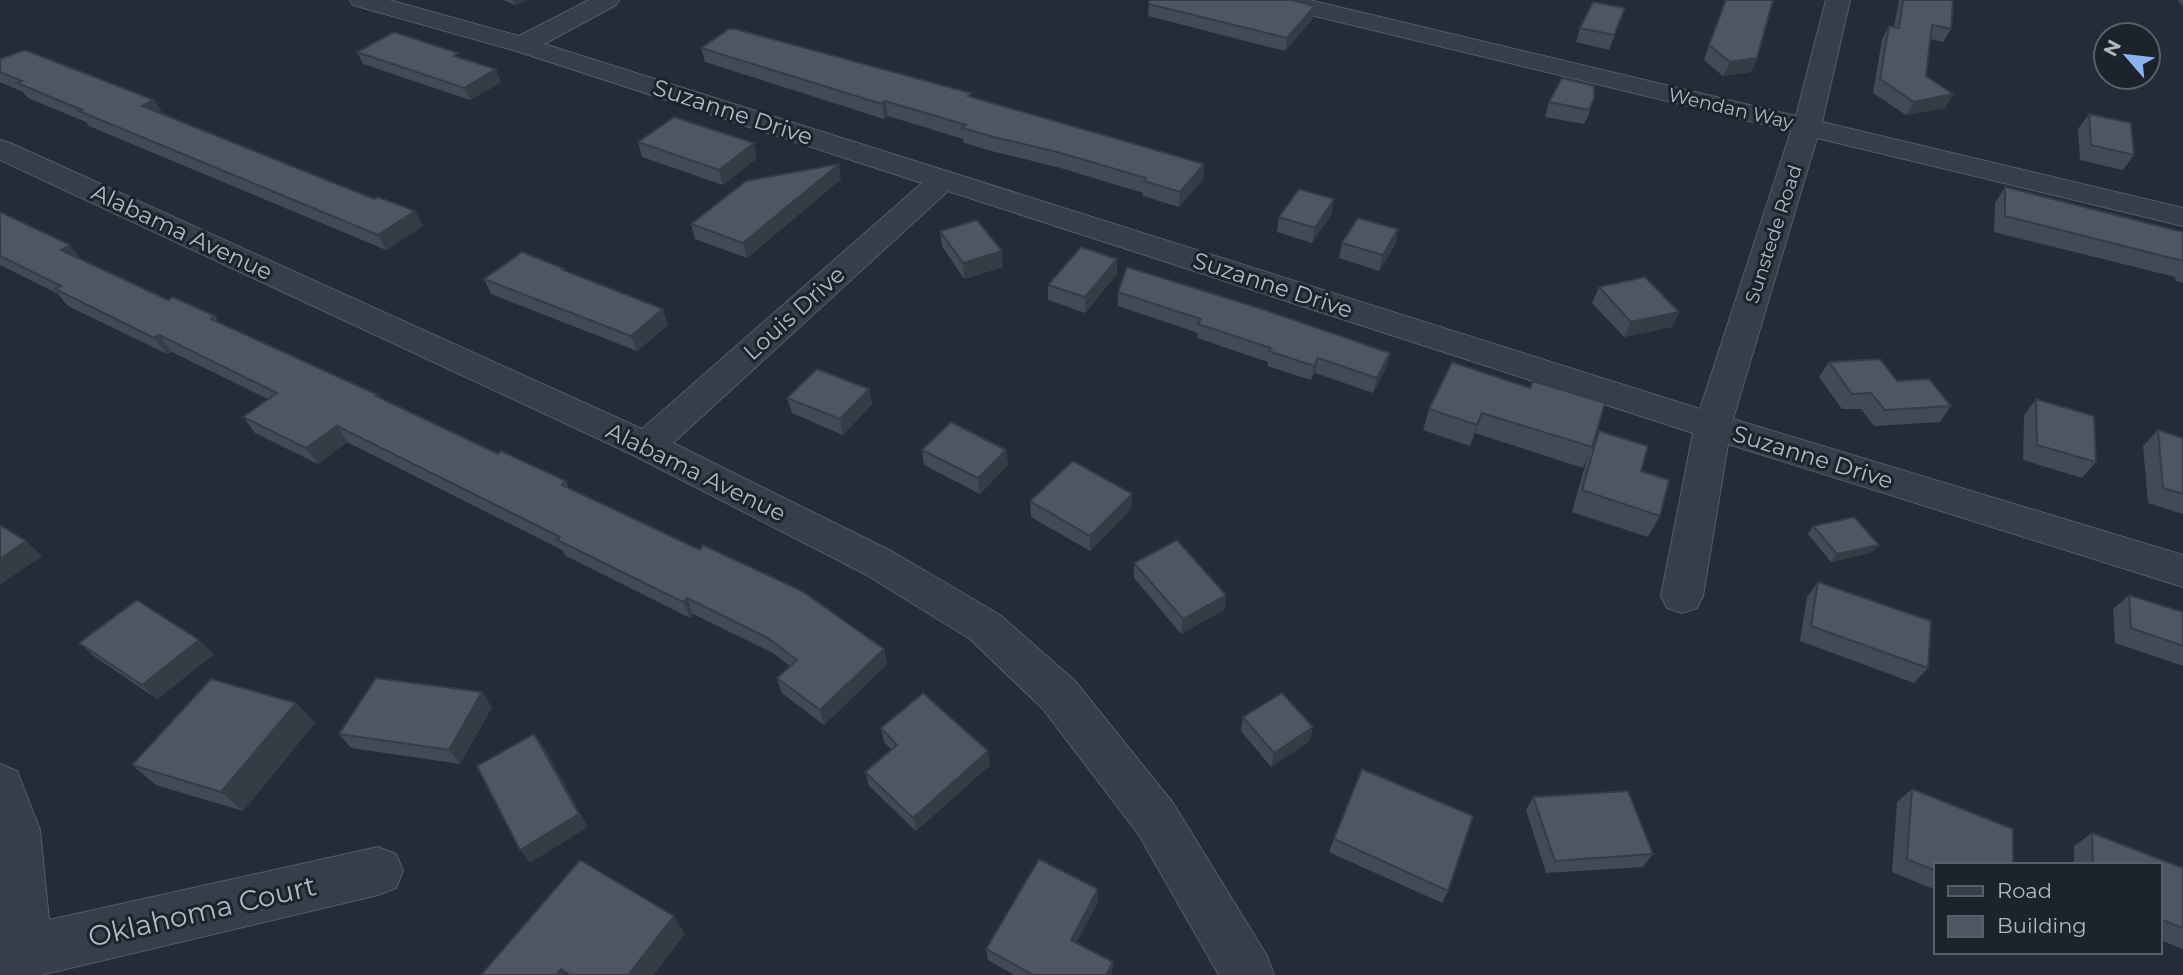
<svg xmlns="http://www.w3.org/2000/svg" width="2183" height="975" viewBox="0 0 2183 975" font-family="Montserrat,sans-serif">
<style>
.lines{fill:none;stroke-linecap:round;stroke-linejoin:round}
.minor-casing{stroke:#555c67;stroke-width:2}
.minor{fill:#373e49;fill-rule:evenodd}
.wall{fill:#414a56}
.shaded-wall{fill:#353c46}
.building{fill:#4c5664;stroke:#353c46;stroke-width:2}
.labels{text-anchor:middle;stroke-width:6;stroke-linejoin:round;paint-order:stroke}
.far-street-label{font-size:19px;fill:#b2b9c5;stroke:#1c232d}
.street-label{font-size:23px;fill:#b2b9c5;stroke:#1c232d}
.near-street-label{font-size:28px;fill:#b2b9c5;stroke:#1c232d}
</style>
<rect width="100%" height="100%" fill="#232c38"/>
<g class="lines">
<defs>
<g id="minor">
<path d="M350,0H389L519,36L589,0H619L616,5L544,44L1700,409L1791,131L1269,5L1266,0H1309L1796,116L1826,0H1850L1822,122L2183,208V226L1817,138L1733,419L2183,555V587L1728,444L1703,596L1697,608L1682,613L1667,608L1661,596L1693,433L948,191L673,443L893,552L1000,615L1075,681L1173,803L1267,956L1274,975H1219L1139,835L1043,709L970,639L865,574L633,455L0,160V140L10,143L642,429L922,183L513,50L353,5Z"/>
<path d="M0,764L17,771L40,830L49,920L378,847L396,854L403,871L396,888L378,895L41,975H0Z"/>
</g>
</defs>
<!-- minor casing -->
<use href="#minor" class="minor-casing"/>
<!-- minor -->
<use href="#minor" class="minor"/>
</g>
<!-- wall -->
<g class="wall">
<path d="M503,0H527L515,5Z"/>
<path d="M1725,0H1773L1757,58L1751,72L1723,76L1704,60Z"/>
<path d="M1899,0H1953L1951,29L1943,42L1930,39L1926,76L1953,94L1945,108L1906,115L1873,93L1882,39L1889,26L1894,27Z"/>
<path d="M2178,0H2183V7Z"/>
<path d="M1149,4L1313,18L1285,51L1148,16Z"/>
<path d="M1625,8L1609,50L1576,42L1580,28Z"/>
<path d="M701,48L972,97L1204,164L1203,179L1179,207L1143,196V193L1057,167L995,152L964,143L963,139L888,116L884,119L705,62Z"/>
<path d="M357,52L460,58L501,82L470,100L363,64Z"/>
<path d="M0,59L164,114L374,199L415,211L423,226L386,250L89,126L86,122L28,98L23,92L0,82Z"/>
<path d="M1594,86L1589,114L1584,124L1545,117L1549,102Z"/>
<path d="M2089,114L2134,155L2123,170L2080,160L2078,129Z"/>
<path d="M638,142L757,158L723,185L642,157Z"/>
<path d="M841,179L747,258L695,239L691,224Z"/>
<path d="M2005,187L2183,232V283L2176,281L2175,277L1994,232L1995,203Z"/>
<path d="M1334,199L1331,215L1312,243L1277,232L1279,217Z"/>
<path d="M0,212L81,259L168,300L215,316L219,323L378,395L380,398L498,454L566,481L569,489L884,649L887,664L824,725L782,693L777,678L790,666L773,653L693,614L690,618L566,556L562,550L347,442L318,464L255,433L243,417L268,399L172,352L167,354L68,306L58,294L0,265Z"/>
<path d="M1398,229L1395,245L1379,271L1339,258L1342,243Z"/>
<path d="M940,231L1003,267L964,279L942,246Z"/>
<path d="M1117,274L1085,313L1048,300V285Z"/>
<path d="M484,279L668,325L637,351L491,294Z"/>
<path d="M1599,287L1679,312L1672,327L1624,337L1592,303Z"/>
<path d="M1118,292L1390,353L1386,368L1373,393L1315,373L1311,380L1267,366L1268,362L1197,338L1198,333L1118,306Z"/>
<path d="M1452,362L1593,445L1599,431L1641,471L1660,516L1648,537L1572,512L1588,455L1583,468L1475,433L1470,446L1423,430L1429,409Z"/>
<path d="M1829,362L1897,381L1951,406L1940,422L1874,426L1861,409H1842L1819,377Z"/>
<path d="M869,389L872,404L843,435L792,413L787,398Z"/>
<path d="M2036,399L2096,462L2082,478L2023,460L2024,415Z"/>
<path d="M2158,430L2183,438V514L2148,503L2143,446Z"/>
<path d="M922,450H1006L1008,465L980,494L924,465Z"/>
<path d="M1132,494L1131,509L1090,551L1031,517L1030,501Z"/>
<path d="M1813,526L1873,552L1831,562L1808,534Z"/>
<path d="M1134,563L1226,595L1224,610L1181,634L1134,578Z"/>
<path d="M1818,582L1928,668L1914,683L1800,641L1807,597Z"/>
<path d="M2129,595L2183,612V666L2115,643L2113,609Z"/>
<path d="M79,643L214,654L157,699L95,657Z"/>
<path d="M296,703L315,723L243,811L156,785L132,765Z"/>
<path d="M492,707L460,764L351,748L339,734Z"/>
<path d="M1243,717L1310,741L1271,767L1241,731Z"/>
<path d="M881,728L990,765L916,831L869,786L865,772L892,750L884,742Z"/>
<path d="M1912,789L1936,865V890L1892,872L1897,802Z"/>
<path d="M1533,797L1653,854L1643,867L1546,873L1526,810Z"/>
<path d="M2092,833L2183,868V949L2160,940V865H2074V846Z"/>
<path d="M1334,839L1448,891L1442,903L1329,852Z"/>
<path d="M1098,902L1076,942L1113,962L1111,975H1014L988,960L986,949Z"/>
</g>
<!-- shaded-wall -->
<g class="shaded-wall">
<path d="M513,0H527L515,5Z"/>
<path d="M1315,6L1313,18L1285,51L1287,38Z"/>
<path d="M1757,58L1751,72L1723,76L1730,62Z"/>
<path d="M496,69L501,82L470,100L464,88Z"/>
<path d="M1953,94L1945,108L1906,115L1914,102Z"/>
<path d="M154,100L164,115L142,106Z"/>
<path d="M885,101L888,116L884,119L882,104Z"/>
<path d="M754,143L757,158L723,185L719,170Z"/>
<path d="M839,164L841,179L747,258L743,243Z"/>
<path d="M1204,164L1203,179L1179,207L1180,192Z"/>
<path d="M1334,199L1331,215L1312,243L1315,228Z"/>
<path d="M415,211L423,226L386,250L378,235Z"/>
<path d="M1398,229L1395,245L1379,271L1383,255Z"/>
<path d="M70,245L83,262L61,250Z"/>
<path d="M1002,251L1003,267L964,279L963,263Z"/>
<path d="M1117,259V274L1085,313V297Z"/>
<path d="M663,309L668,325L637,351L631,336Z"/>
<path d="M1679,312L1672,327L1624,337L1631,322Z"/>
<path d="M159,335L172,352L167,354L154,338Z"/>
<path d="M1390,353L1386,368L1373,393L1377,378Z"/>
<path d="M1318,358L1315,373L1311,380L1314,366Z"/>
<path d="M869,389L872,404L843,435L840,419Z"/>
<path d="M1482,413L1475,433L1470,446L1477,425Z"/>
<path d="M337,426L347,442L318,464L306,448Z"/>
<path d="M1006,450L1008,465L980,494L978,478Z"/>
<path d="M1132,494L1131,509L1090,551V536Z"/>
<path d="M26,541L42,556L0,585V559Z"/>
<path d="M1879,545L1873,552L1831,562L1837,554Z"/>
<path d="M1226,595L1224,610L1181,634L1183,619Z"/>
<path d="M687,598L693,614L690,618L683,602Z"/>
<path d="M199,640L214,654L157,699L142,685Z"/>
<path d="M884,649L887,664L824,725L820,710Z"/>
<path d="M482,692L492,707L460,764L449,750Z"/>
<path d="M296,703L315,723L243,811L221,792Z"/>
<path d="M1313,727L1310,741L1271,767L1274,753Z"/>
<path d="M534,734L544,747L588,827L530,863L520,850Z"/>
<path d="M988,751L990,765L916,831L913,818Z"/>
<path d="M1098,889V902L1072,951L1071,940Z"/>
<path d="M674,916L685,934L654,975H628Z"/>
<path d="M1113,962L1111,975H1106Z"/>
<path d="M561,969L566,975H556Z"/>
</g>
<!-- building -->
<g class="building">
<path d="M1149,0H1291L1315,6L1287,38L1149,4Z"/>
<path d="M1726,0H1773L1757,58L1730,62L1709,45Z"/>
<path d="M1903,0H1953L1951,29L1932,25L1926,76L1953,94L1914,102L1880,79L1889,26L1899,28Z"/>
<path d="M1593,2L1625,8L1614,35L1580,28Z"/>
<path d="M729,29H735L971,93L968,96L1204,164L1180,192L1144,181L1146,178L1057,152L994,137L962,128L966,125L885,101L882,104L701,48Z"/>
<path d="M394,32L458,53L454,56L496,69L464,88L357,52Z"/>
<path d="M25,50L154,100L142,106L374,199L378,197L415,211L378,235L79,111L82,110L17,83L22,81L0,72V59Z"/>
<path d="M1562,78L1594,86V99L1589,110L1549,102Z"/>
<path d="M2089,114L2131,123L2134,155L2091,145Z"/>
<path d="M674,117L754,143L719,170L638,142Z"/>
<path d="M839,164L743,243L691,224L746,181Z"/>
<path d="M2005,187L2183,232V261L2005,216Z"/>
<path d="M1299,189L1334,199L1315,228L1279,217Z"/>
<path d="M0,212L70,245L61,250L168,300L173,297L215,316L211,319L378,395L376,396L498,454L501,451L566,481L562,485L700,550L703,545L802,591L884,649L820,710L777,678L797,660L768,638L687,598L683,602L557,540L560,537L337,426L306,448L243,417L277,393L159,335L154,338L55,289L61,286L0,256Z"/>
<path d="M1358,218L1398,229L1383,255L1342,243Z"/>
<path d="M977,220L1002,251L963,263L940,231Z"/>
<path d="M1081,247L1117,259L1085,297L1048,285Z"/>
<path d="M522,252L565,269L563,270L663,309L631,336L484,279Z"/>
<path d="M1127,267L1262,309L1390,353L1377,378L1318,358L1314,366L1269,351L1271,348L1198,324L1201,319L1118,292Z"/>
<path d="M1645,277L1679,312L1631,322L1599,287Z"/>
<path d="M1880,359L1897,381L1929,379L1951,406L1885,410L1871,393L1852,394L1829,362Z"/>
<path d="M1452,362L1530,388L1533,381L1605,403L1592,447L1482,413L1477,425L1429,409Z"/>
<path d="M817,369L869,389L840,419L787,398Z"/>
<path d="M2036,399L2094,416L2096,462L2037,445Z"/>
<path d="M951,422L1006,450L978,478L922,450Z"/>
<path d="M2158,430L2183,438V494L2163,488Z"/>
<path d="M1599,431L1648,446L1641,471L1669,480L1660,516L1582,490Z"/>
<path d="M1073,461L1132,494L1090,536L1030,501Z"/>
<path d="M1854,517L1879,545L1837,554L1813,526Z"/>
<path d="M0,525L26,541L0,559Z"/>
<path d="M1177,540L1226,595L1183,619L1134,563Z"/>
<path d="M1818,582L1931,621L1928,668L1811,626Z"/>
<path d="M2129,595L2183,612V646L2131,628Z"/>
<path d="M137,600L199,640L142,685L79,643Z"/>
<path d="M376,678L482,692L449,750L339,734Z"/>
<path d="M211,679L296,703L221,792L132,765Z"/>
<path d="M923,693L988,751L913,818L865,772L897,745L881,728Z"/>
<path d="M1282,693L1313,727L1274,753L1243,717Z"/>
<path d="M534,734L579,814L520,850L477,766Z"/>
<path d="M1362,769L1473,816L1448,891L1334,839Z"/>
<path d="M1912,789L2013,829V865H1936V871L1907,859Z"/>
<path d="M1628,791L1653,854L1555,861L1533,797Z"/>
<path d="M2092,833L2183,868V928L2160,919V865H2093Z"/>
<path d="M1039,859L1098,889L1071,940L1113,962L1106,975H1033L986,949Z"/>
<path d="M580,860L674,916L628,975H570L561,969L556,975H481Z"/>
</g>
<g class="labels">
<!-- far-street labels -->
<g class="far-street-label">
<text transform="translate(1731 108) rotate(13)" y="7">Wendan Way</text>
<text transform="translate(1773 234) rotate(-72)" y="7">Sunstede Road</text>
</g>
<!-- street labels -->
<g class="street-label">
<text transform="translate(733 112) rotate(18)" y="8">Suzanne Drive</text>
<text transform="translate(182 232) rotate(25)" y="8">Alabama Avenue</text>
<text transform="translate(1273 285) rotate(18)" y="8">Suzanne Drive</text>
<text transform="translate(794 313) rotate(-42)" y="8">Louis Drive</text>
<text transform="translate(1813 457) rotate(17)" y="8">Suzanne Drive</text>
<text transform="translate(696 472) rotate(26)" y="8">Alabama Avenue</text>
</g>
<!-- near-street labels -->
<g class="near-street-label">
<text transform="translate(202 911) rotate(-13)" y="10">Oklahoma Court</text>
</g>
</g>
<!-- legend -->
<rect x="1934" y="863" width="228" height="91" fill="#1c232d" stroke="#585f6a" stroke-width="2"/>
<rect x="1948" y="886" width="35" height="10" fill="#373e49" stroke="#585f6a" stroke-width="2"/>
<text x="1997" y="898" font-size="21" fill="#b2b9c5">Road</text>
<rect x="1948" y="916" width="35" height="21" fill="#4c5664" stroke="#585f6a" stroke-width="2"/>
<text x="1997" y="933" font-size="21" fill="#b2b9c5">Building</text>
<!-- north arrow -->
<g transform="translate(2127 56) rotate(298)"><circle r="33" fill="#1c232d" stroke="#585f6a" stroke-width="2"/>
<path d="M0-5L12 26L0 18L-12 26Z" fill="#8cb2ef"/>
<text y="-10" font-size="19" font-weight="bold" text-anchor="middle" fill="#b2b9c5">N</text>
</g>
</svg>
